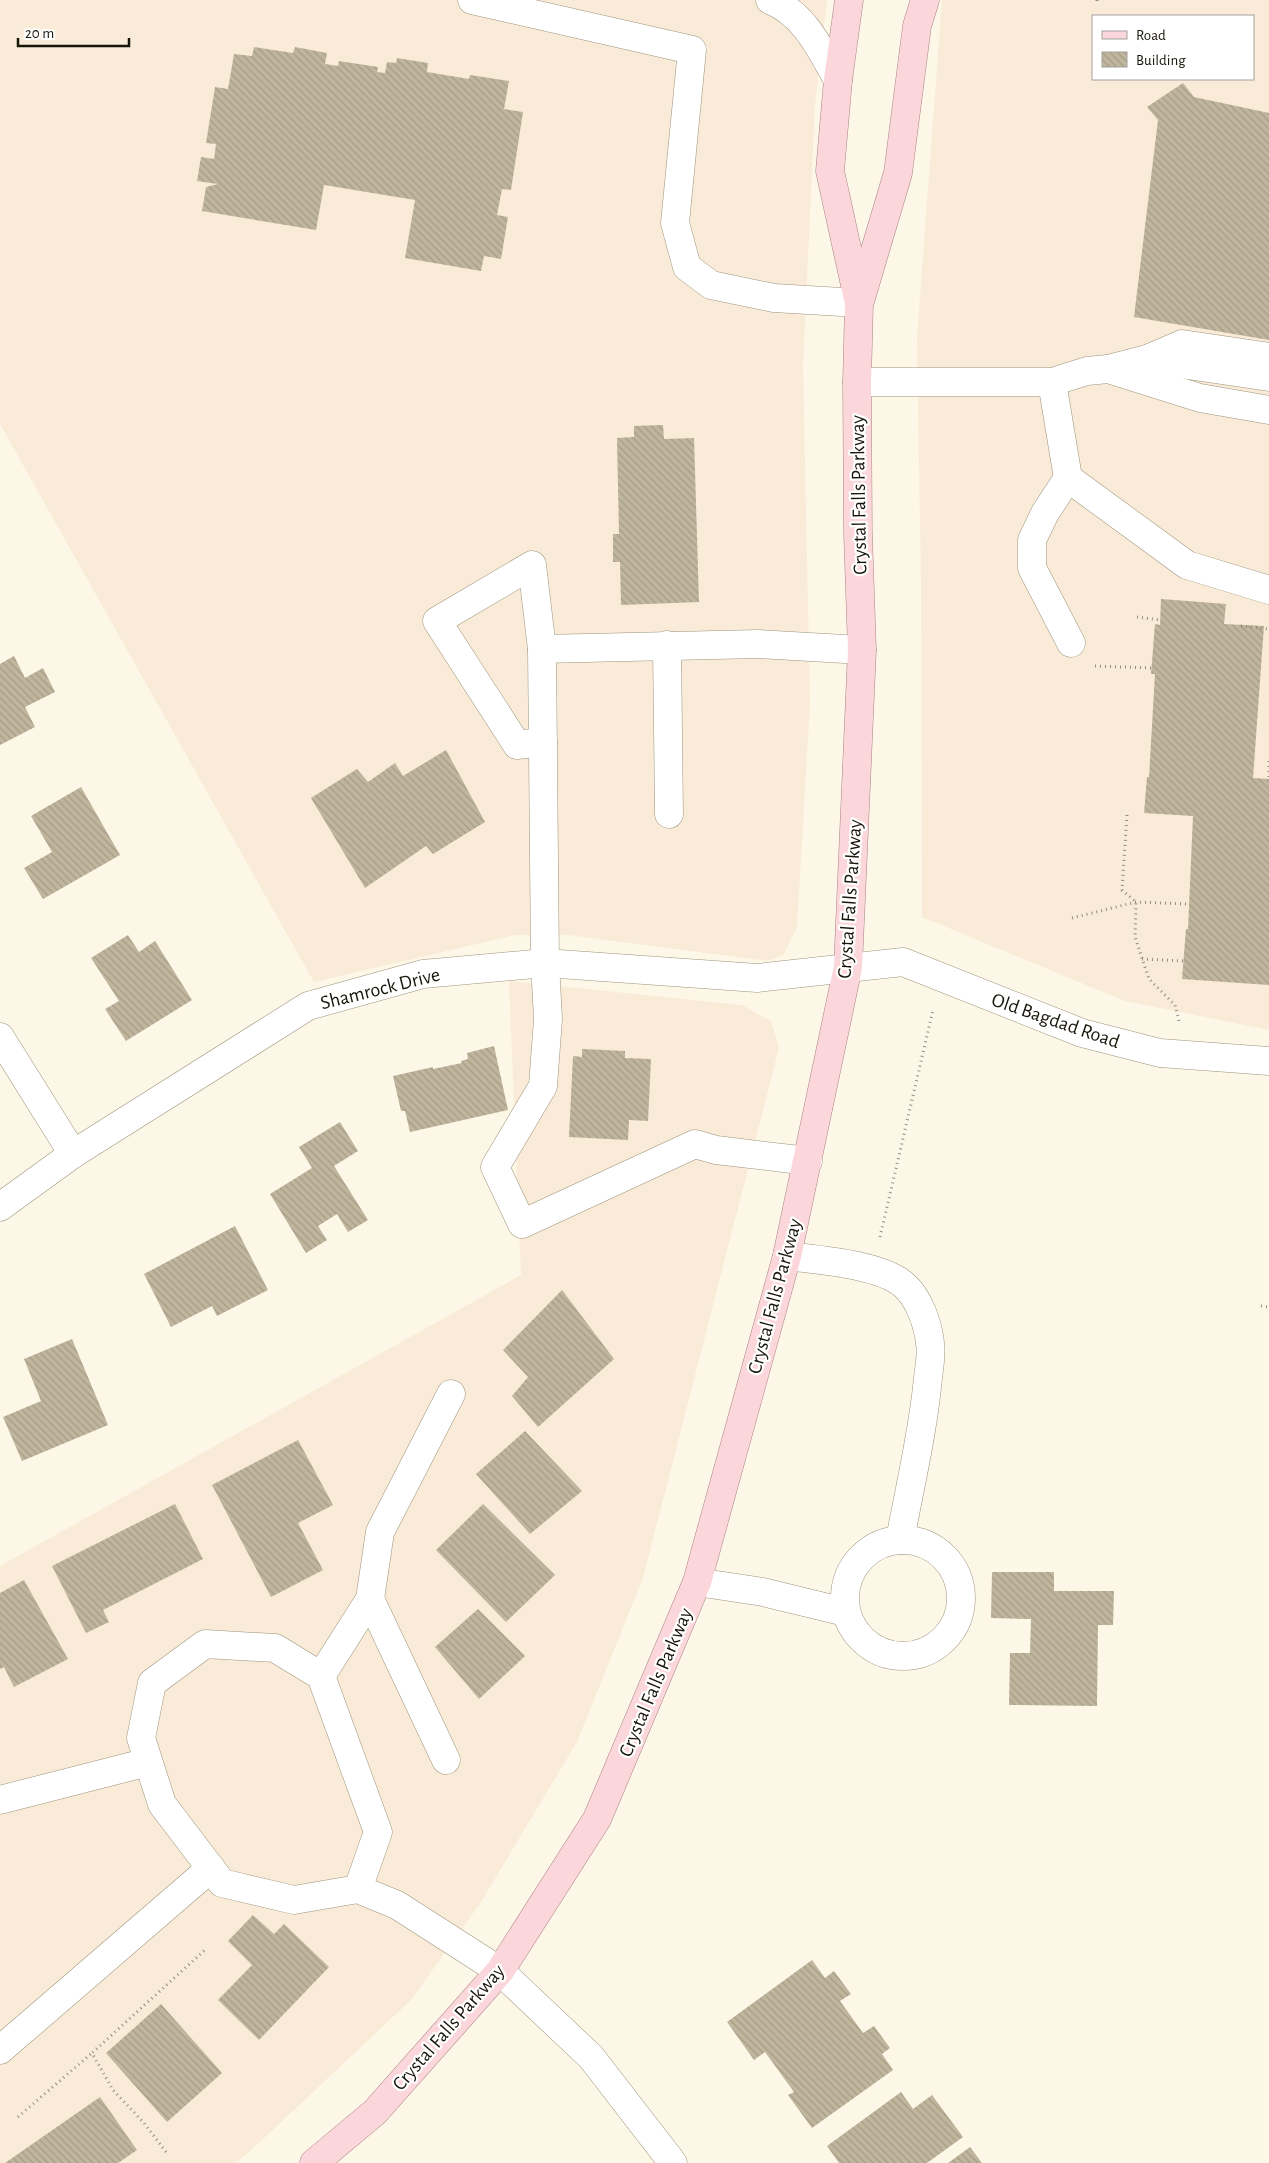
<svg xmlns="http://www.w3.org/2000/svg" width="1269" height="2163" viewBox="0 0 1269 2163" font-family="'Alegreya Sans',sans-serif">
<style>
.commercial{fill:#f9ebd7;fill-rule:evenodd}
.building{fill:url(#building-back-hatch)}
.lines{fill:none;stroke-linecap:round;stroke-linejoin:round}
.minor-casing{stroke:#9e947c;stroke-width:29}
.major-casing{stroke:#aa8284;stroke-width:29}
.path{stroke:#918d80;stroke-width:3;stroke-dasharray:1 4;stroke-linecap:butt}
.minor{stroke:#fff;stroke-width:28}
.major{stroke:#fbd7dc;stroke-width:28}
.labels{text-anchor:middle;stroke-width:4.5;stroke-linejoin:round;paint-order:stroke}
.street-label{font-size:20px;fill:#18150b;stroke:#fff}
</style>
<defs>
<pattern id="building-back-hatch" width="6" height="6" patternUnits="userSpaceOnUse" patternTransform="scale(1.25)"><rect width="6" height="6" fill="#c0b69d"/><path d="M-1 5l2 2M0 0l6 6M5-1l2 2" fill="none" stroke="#a49c86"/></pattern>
</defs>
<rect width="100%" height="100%" fill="#fdf7e7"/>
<!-- commercial -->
<g class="commercial">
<path d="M0,0H827L815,104L803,366L810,703L797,927L783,955L768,961L568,935H515L314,982L0,424Z"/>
<path d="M942,0H1269V1030L1125,1001L922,917L921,584L917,337ZM1093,16H1253V79H1093Z"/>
<path d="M509,981L742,1005L771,1021L779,1048L643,1578L577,1742L481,1902L411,2000L247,2154L235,2163H0V1566L521,1275Z"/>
</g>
<!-- building -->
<g class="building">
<path d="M254,47L293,53L295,47L327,53L325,64L338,66L339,61L378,67L377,72L385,73L387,62L396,63L397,58L428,63L427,72L469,79L470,75L509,81L504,109L523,112L511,190L502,189L497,215L508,217L501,259L484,256L481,271L405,258L415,200L324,185L316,230L202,211L206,187L218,184L197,181L201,157L214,159L216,144L206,143L215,87L228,89L234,54L252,56Z"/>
<path d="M1183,83L1194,97L1269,113V340L1134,317L1158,120L1147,107Z"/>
<path d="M663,425L664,439L694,438L699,602L621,605L620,562H613V534H619L617,438L634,437V426Z"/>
<path d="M1161,599L1226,604L1224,624L1264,626L1253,778L1269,779V985L1182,979L1186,929H1188L1193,816L1144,813L1147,777H1149L1155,674H1151L1155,624L1160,625Z"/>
<path d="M14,656L25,678L43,668L55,692L25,707L35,727L0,745V664Z"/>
<path d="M446,750L485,822L433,854L426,846L365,888L311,798L357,769L368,782L395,763L403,776Z"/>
<path d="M81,787L120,855L43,899L24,868L52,852L31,816Z"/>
<path d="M128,935L139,952L155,941L192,1000L126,1041L105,1009L119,1001L91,958Z"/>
<path d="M494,1046L508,1110L410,1132L405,1111H401L393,1076L433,1067V1069L462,1063L461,1061L468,1059L467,1053Z"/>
<path d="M582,1049L625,1051V1058L651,1059L648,1121L629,1120L628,1140L569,1137L573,1056L582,1057Z"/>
<path d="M340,1122L358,1151L334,1166L368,1220L348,1232L337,1214L318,1226L327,1240L306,1253L270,1194L312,1168L299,1147Z"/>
<path d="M235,1226L268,1290L217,1316L212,1306L171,1327L144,1274Z"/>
<path d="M562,1290L614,1359L538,1427L512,1396L528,1377L503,1350Z"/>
<path d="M72,1339L108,1425L22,1461L3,1417L41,1401L24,1359Z"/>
<path d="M525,1431L582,1491L530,1534L476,1474Z"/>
<path d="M298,1440L333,1505L298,1523L323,1570L271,1597L212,1485Z"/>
<path d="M175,1504L203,1559L103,1610L109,1622L86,1633L52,1566Z"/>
<path d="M483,1504L555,1575L506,1622L436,1550Z"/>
<path d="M992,1572H1054V1591H1114L1113,1625H1098L1097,1706L1009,1705L1010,1653H1030L1031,1619L991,1618Z"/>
<path d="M24,1580L68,1659L14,1687L4,1667L0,1669V1593Z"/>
<path d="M478,1609L525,1656L479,1699L435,1647Z"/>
<path d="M253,1915L274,1934L284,1924L329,1967L259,2040L218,2000L252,1965L228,1941Z"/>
<path d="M812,1960L825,1978L834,1971L851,1994L840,2001L863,2033L874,2026L890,2048L882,2054L893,2070L812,2128L788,2095L794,2092L765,2052L754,2060L727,2022Z"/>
<path d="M161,2004L222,2073L167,2122L106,2053Z"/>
<path d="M901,2092L913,2109L932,2095L963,2137L927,2163H839L827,2146Z"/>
<path d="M100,2097L137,2150L118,2163H5Z"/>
<path d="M970,2147L982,2163H948Z"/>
</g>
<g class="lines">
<defs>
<g id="minor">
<path d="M472,0L692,50L675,223L687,267L711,285L774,298L859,303"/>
<path d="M770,0C805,14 820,49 838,80"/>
<path d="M1147,359L1182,344L1269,357"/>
<path d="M1108,369L1147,359L1269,377"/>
<path d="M857,382H1052L1087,371L1108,369L1200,398L1269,410"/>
<path d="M1052,382L1068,478L1045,513L1032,540V568L1071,643"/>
<path d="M1068,478L1187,565L1269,590"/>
<path d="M667,645L669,814"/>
<path d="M542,649L532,565L437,621L517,745L543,742"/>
<path d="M0,1037L73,1154"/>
<path d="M808,1161L716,1150L695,1144L522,1224L495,1167L543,1086L548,1019L545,963L542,649L758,644L862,650"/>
<path d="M0,1207L73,1154L308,1006L423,974L545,963L757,978L903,962L1082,1033L1160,1053L1269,1061"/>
<path d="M787,1256C818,1260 880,1264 904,1285C919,1298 928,1324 930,1343C932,1354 929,1367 928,1378C923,1432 910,1486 900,1540"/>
<circle cx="903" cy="1598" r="58"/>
<path d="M697,1582L763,1592L845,1612"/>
<path d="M370,1599L446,1760"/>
<path d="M321,1676L370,1599L380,1532L451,1394"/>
<path d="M0,1800L148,1762"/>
<path d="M358,1889L378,1832L321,1676L275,1648L205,1644L152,1683L141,1738L162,1804L222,1883L294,1900L358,1889L397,1905L500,1971L591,2057L673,2163"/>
<path d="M0,2050L211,1868"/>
</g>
<g id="major">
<path d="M860,301L898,173L917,26L925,0"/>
<path d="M314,2163L375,2112L500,1971L597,1819L697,1582L787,1256L848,967L862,650L858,534L857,382L859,303L830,171L838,80L849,0"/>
</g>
</defs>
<!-- minor casing -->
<use href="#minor" class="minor-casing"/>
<!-- major casing -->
<use href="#major" class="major-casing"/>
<!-- path -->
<g class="path">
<path d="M1097,0V1"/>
<path d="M1137,617L1160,620"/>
<path d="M1241,626L1269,629"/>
<path d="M1095,666L1152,668"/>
<path d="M1269,761V778"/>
<path d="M1127,815L1122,890L1136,902L1135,937L1149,979L1175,1005L1179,1021"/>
<path d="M1072,918L1136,902L1189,904"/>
<path d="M1142,959L1183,961"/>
<path d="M880,1237L933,1010"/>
<path d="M1261,1306L1269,1307"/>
<path d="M18,2117L92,2053"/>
<path d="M166,2152L144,2123L113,2090L92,2053L207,1948"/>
</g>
<!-- minor -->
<use href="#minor" class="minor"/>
<!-- major -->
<use href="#major" class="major"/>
</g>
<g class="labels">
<!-- street labels -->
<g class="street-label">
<text transform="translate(858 495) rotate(-91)" y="7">Crystal Falls Parkway</text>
<text transform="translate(849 899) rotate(-86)" y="7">Crystal Falls Parkway</text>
<text transform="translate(380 988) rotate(-14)" y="7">Shamrock Drive</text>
<text transform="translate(1056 1020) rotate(19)" y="7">Old Bagdad Road</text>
<text transform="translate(774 1296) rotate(-75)" y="7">Crystal Falls Parkway</text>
<text transform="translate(655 1682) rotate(-67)" y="7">Crystal Falls Parkway</text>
<text transform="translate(448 2027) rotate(-49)" y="7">Crystal Falls Parkway</text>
</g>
</g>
<!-- legend -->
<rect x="1092" y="15" width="162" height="65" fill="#ffffff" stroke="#a3a19d"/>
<rect x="1102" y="31" width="25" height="8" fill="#fbd7dc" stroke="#a3a19d"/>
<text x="1136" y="40" font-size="15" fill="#18150b">Road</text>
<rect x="1102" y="52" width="25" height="15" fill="url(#building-back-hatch)" stroke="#a3a19d"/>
<text x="1136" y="65" font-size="15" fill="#18150b">Building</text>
<!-- scale -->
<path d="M18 38v8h111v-8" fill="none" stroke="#18150b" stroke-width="2.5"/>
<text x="25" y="38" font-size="15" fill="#18150b" stroke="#ffffff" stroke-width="4" paint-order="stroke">20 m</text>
</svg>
